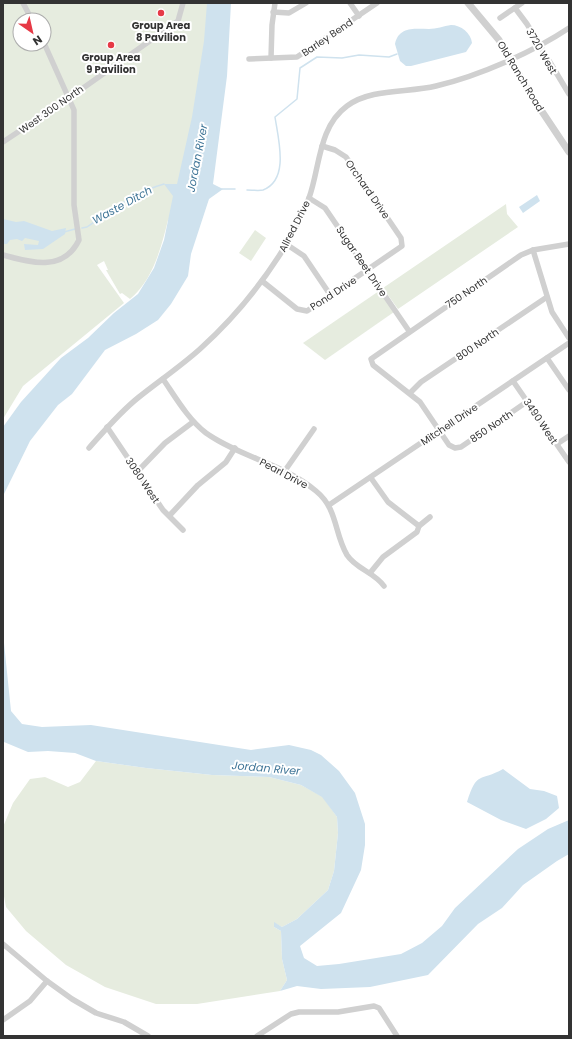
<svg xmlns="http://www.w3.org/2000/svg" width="572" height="1039" viewBox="0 0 572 1039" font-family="Poppins,sans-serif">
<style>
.green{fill:#e6ecdf;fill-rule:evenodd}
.water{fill:#cfe2ee}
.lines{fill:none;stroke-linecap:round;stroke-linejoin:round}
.stream{stroke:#cfe2ee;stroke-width:1.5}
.minor{stroke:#d0d0d0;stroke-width:5.5}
.tertiary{stroke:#d0d0d0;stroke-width:7}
.poi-dot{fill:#e63946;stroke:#fff;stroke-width:1.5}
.labels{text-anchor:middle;stroke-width:4;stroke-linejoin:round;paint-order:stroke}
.poi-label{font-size:10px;font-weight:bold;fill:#333;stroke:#fff}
.street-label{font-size:10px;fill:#333;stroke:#fff}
.water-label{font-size:11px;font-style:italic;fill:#3f7597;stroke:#fff}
</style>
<rect width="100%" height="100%" fill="#fff"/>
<!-- green -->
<g class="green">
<path d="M3,3H210L198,117L176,215L168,220C161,248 153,280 130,299L122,293L120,294L106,270H108L104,261L97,265L124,303L23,386L3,419ZM20,20H44V44H20Z"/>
<path d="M506,204L507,214L518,227L398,309L383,288Z"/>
<path d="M255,230L266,238L251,261L239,253Z"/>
<path d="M379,291L394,312L325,360L303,343Z"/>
<path d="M96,761L146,768L212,775L269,777L301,785L323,797L337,817L338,833L334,871L328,890L297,919L282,927L274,923V927L281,931L282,959L287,980L280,991L197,1004H156L105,987L66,965L26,931L6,907L3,891V827L13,803L30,779L45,777L68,787L80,782Z"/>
</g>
<!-- water -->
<g class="water">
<path d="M207,3H231L227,76L213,184L223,189L209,199L191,254L188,276L171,304L158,320L136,334L105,350L72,394L58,405L30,441L3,496V427L21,402L61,358L88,338L114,313L138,294L154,268L164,240L173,196L164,184H177L192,117L204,41Z"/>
<path d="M451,25C461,25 471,33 472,43L466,52L411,66H406L400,61L395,44C399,26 415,29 429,29C436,29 444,26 451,25Z"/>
<path d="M537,195L540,201L523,213L519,207Z"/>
<path d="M3,219L16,222L24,221L52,231L66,228L65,234L43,249L25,250L24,244L38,245L39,241L25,238L22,241L17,239L10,240L7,244H3Z"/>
<path d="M3,633L11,711L22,724L42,727L91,725L251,750L289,745L311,750L321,755L339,771L355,793L365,824V845L361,870L341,913L300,946L304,958L317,966L339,964L401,954L422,943L442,926L455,908L518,849L548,829L569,820V854L557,861L523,885L502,908L478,924L428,975L370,987L321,989L297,986L280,991L287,980L282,959L281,931L274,927V922L282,927L297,919L328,890L334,871L338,833L337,817L322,797L301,785L269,777L212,775L146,768L96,761L75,753L48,751L28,752L4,742Z"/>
<path d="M503,769L530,789L544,791L557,796L559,808L546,819L526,829L501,820L467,802C477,770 480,782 503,769Z"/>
</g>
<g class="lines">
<!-- stream -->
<g class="stream">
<path d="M222,189H235"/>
<path d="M247,190C252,190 259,191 263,190C290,180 278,138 275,117L297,99L300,68L317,57L342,58L359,55L389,57L397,54"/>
<path d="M82,228L87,227C112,210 135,192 164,184"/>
<path d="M64,232L75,229"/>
</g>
<!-- minor -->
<g class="minor">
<path d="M23,3L32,20"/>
<path d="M350,3L359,16"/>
<path d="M515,8L527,24L569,94"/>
<path d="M273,12L289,13L306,3"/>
<path d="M500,18L522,3"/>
<path d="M271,58L272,25L275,3"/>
<path d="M249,59L297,57L377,3"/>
<path d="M3,142L69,98L178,21L183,3"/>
<path d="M309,198L325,208L409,331"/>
<path d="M286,244L304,256L331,296"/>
<path d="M533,250L552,312L569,338"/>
<path d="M3,255C30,262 63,273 79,240L74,205V110L44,43"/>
<path d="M262,281L297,309L307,311L402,246L401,238L346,157L335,150L322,146"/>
<path d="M547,358L569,390"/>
<path d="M163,379C176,398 188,419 206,433C240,457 284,464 316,491C338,509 334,533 347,555C356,569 374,572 384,586"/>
<path d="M513,381L569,462"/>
<path d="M410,393L421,382L547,297"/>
<path d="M528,401L461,447L455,448L449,445L420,402L373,365L371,359L521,255L533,250L569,244"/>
<path d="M107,427L163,510L183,530"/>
<path d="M557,444L569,436"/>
<path d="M89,448C105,430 120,412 139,397C159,381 181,366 200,349C230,322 257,290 279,256C291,238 301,218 309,198C320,168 318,127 347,106C371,88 408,93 436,86C479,76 533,52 569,28"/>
<path d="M137,472L165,443L193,422"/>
<path d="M284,472L314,429"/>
<path d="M371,478L388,502L419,526"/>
<path d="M329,505L569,343"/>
<path d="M170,515L198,485L226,462L235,448"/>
<path d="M370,573L383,557L417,532L419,526L430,517"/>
<path d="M3,944L47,981L72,999L96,1013L124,1022L148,1036"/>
<path d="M3,1020L30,1001L47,981"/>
<path d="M257,1036L291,1014L299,1012H338L374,1006L379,1008L397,1036"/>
</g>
<!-- tertiary -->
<path class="tertiary" d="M468,3L499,40L531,95L569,152"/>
</g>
<!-- markers -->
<g class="poi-dot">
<circle cx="161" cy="13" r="4"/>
<circle cx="111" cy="45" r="4"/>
</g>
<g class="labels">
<!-- poi labels -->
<g class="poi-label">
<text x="161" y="29">Group Area<tspan x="161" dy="12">8 Pavilion</tspan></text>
<text x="111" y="61">Group Area<tspan x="111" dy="12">9 Pavilion</tspan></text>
</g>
<!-- street labels -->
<g class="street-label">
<text transform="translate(327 37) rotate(-34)" y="4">Barley Bend</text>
<text transform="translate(542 51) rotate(60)" y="4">3720 West</text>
<text transform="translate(521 76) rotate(59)" y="4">Old Ranch Road</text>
<text transform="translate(51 109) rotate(-35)" y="4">West 300 North</text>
<text transform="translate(368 189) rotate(55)" y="4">Orchard Drive</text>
<text transform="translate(294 226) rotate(-63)" y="4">Allred Drive</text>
<text transform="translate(362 261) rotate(56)" y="4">Sugar Beet Drive</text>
<text transform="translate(466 292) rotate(-34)" y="4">750 North</text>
<text transform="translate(333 293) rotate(-33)" y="4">Pond Drive</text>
<text transform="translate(477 344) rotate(-34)" y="4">800 North</text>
<text transform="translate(541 421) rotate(56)" y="4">3490 West</text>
<text transform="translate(449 424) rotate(-34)" y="4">Mitchell Drive</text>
<text transform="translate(491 426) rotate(-34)" y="4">850 North</text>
<text transform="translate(284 473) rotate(28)" y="4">Pearl Drive</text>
<text transform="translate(143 480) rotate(56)" y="4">3080 West</text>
</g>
<!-- water labels -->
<g class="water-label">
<text transform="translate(197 158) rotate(-79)" y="4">Jordan River</text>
<text transform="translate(122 205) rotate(-29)" y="4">Waste Ditch</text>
<text transform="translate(266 768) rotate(5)" y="4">Jordan River</text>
</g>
</g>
<!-- border -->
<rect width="572" height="1039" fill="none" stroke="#333333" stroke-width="8"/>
<!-- north arrow -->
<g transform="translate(32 32) rotate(146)"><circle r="19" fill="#ffffff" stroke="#adadad"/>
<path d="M0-3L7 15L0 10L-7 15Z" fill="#e63946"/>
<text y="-6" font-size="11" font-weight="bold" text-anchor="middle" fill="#333333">N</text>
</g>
</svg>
